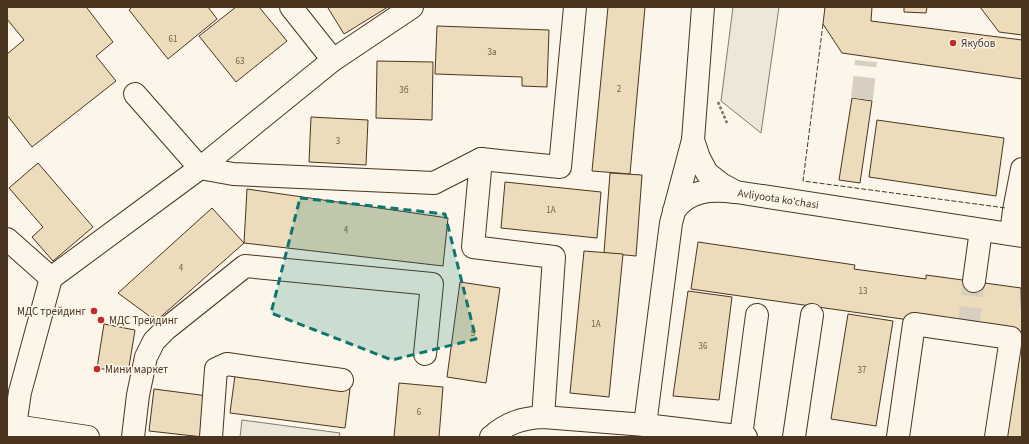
<svg xmlns="http://www.w3.org/2000/svg" width="1029" height="444" viewBox="0 0 1029 444" font-family="'Source Sans 3',sans-serif">
<style>
.parking{fill:#ede7d9;stroke:#887966}
.building{fill:#ecdcbc;stroke:#4a3520}
.lines{fill:none;stroke-linecap:round;stroke-linejoin:round}
.minor-tunnel{stroke:#d8cfc1;stroke-width:22;stroke-dasharray:22 11;stroke-linecap:butt}
.minor-casing{stroke:#4a3520;stroke-width:24}
.path{stroke:#7f6f5c;stroke-width:2.5;stroke-dasharray:3 2;stroke-linecap:butt}
.minor{stroke:#fbf6e9;stroke-width:22}
.fence{stroke:#4a3520;stroke-width:1;stroke-dasharray:5 2;stroke-linecap:butt}
.marked{fill:#0f766e;fill-opacity:0.2;stroke:#0f766e;stroke-width:3;stroke-dasharray:8 5;stroke-linejoin:round}
.poi-dot{fill:#c62828;stroke:#fbf6e9;stroke-width:1.5}
.labels{text-anchor:middle;stroke-width:3;stroke-linejoin:round;paint-order:stroke}
.number-label{font-size:9px;fill:#725f47}
.poi-label{font-size:11px;fill:#4a3520;stroke:#fbf6e9;text-anchor:start}
.street-label{font-size:11px;fill:#4a3520;stroke:#fbf6e9}
</style>
<rect width="100%" height="100%" fill="#fbf6e9"/>
<!-- parking -->
<g class="parking">
<path d="M733,7H779L761,133L721,101Z"/>
<path d="M242,420L340,433L339,437H240Z"/>
</g>
<!-- building -->
<g class="building">
<path d="M7,7H89L87,8L113,42L96,56L116,81L32,147L7,115V54L24,40L7,19Z"/>
<path d="M132,7H208L217,19L168,59L129,10Z"/>
<path d="M236,7H259L287,41L236,82L199,36Z"/>
<path d="M329,7H388L344,34L328,8Z"/>
<path d="M608,7H645L630,174L592,171Z"/>
<path d="M825,7H872L871,21L1022,40V79L842,53L823,24Z"/>
<path d="M904,7H927L926,13L904,12Z"/>
<path d="M980,7H1022V35L999,32Z"/>
<path d="M437,26L549,30L547,87L522,86V77L435,74Z"/>
<path d="M377,61L433,62L432,120L376,118Z"/>
<path d="M852,98L872,101L860,183L839,180Z"/>
<path d="M311,117L368,120L366,165L309,162Z"/>
<path d="M877,120L1004,138L996,196L869,177Z"/>
<path d="M38,163L93,227L53,261L32,237L43,227L9,188Z"/>
<path d="M610,173L642,175L636,256L604,253Z"/>
<path d="M505,182L601,192L597,238L501,228Z"/>
<path d="M247,189L448,218L443,266L244,243Z"/>
<path d="M212,208L244,243L156,321L118,293Z"/>
<path d="M698,242L855,265L854,269L926,279V275L1021,288L1022,336L691,289Z"/>
<path d="M584,251L623,254L609,397L570,393Z"/>
<path d="M460,282L500,288L486,383L447,377Z"/>
<path d="M688,291L732,297L719,400L673,396Z"/>
<path d="M848,314L893,321L876,426L831,419Z"/>
<path d="M104,324L135,330L128,373L97,368Z"/>
<path d="M1014,339L1022,341V437H998Z"/>
<path d="M235,375L350,389L345,428L230,413Z"/>
<path d="M399,383L443,387L439,437H394Z"/>
<path d="M154,389L208,396L203,437L149,431Z"/>
</g>
<g class="lines">
<!-- minor-tunnel -->
<g class="minor-tunnel">
<path d="M862,99L866,61"/>
<path d="M968,329L974,281"/>
</g>
<defs>
<g id="minor">
<path d="M291,7L333,60"/>
<path id="s1" d="M703,7L693,140L699,158L707,173L721,184L736,192L1022,236"/>
<path d="M135,94L200,168L233,174L434,183L481,159"/>
<path d="M674,211C688,190 711,189 735,192"/>
<path d="M1011,234L1014,210L1022,169"/>
<path d="M7,239L51,278"/>
<path d="M974,281L981,230"/>
<path d="M543,417L554,257L473,247L481,159L560,167L575,7"/>
<path d="M645,425L671,223L693,140"/>
<path d="M15,426L20,392L51,278L200,168L333,60L412,7"/>
<path d="M7,427L15,426L88,437"/>
<path d="M741,436L757,315"/>
<path d="M133,437L138,395L146,357L154,341L166,329L245,266L432,284L425,354"/>
<path d="M211,437L216,369L227,364L342,380"/>
<path d="M491,437C507,423 522,418 543,417L645,425L746,437"/>
<path d="M794,437L812,315"/>
<path d="M898,437L914,324L1011,338L996,437"/>
</g>
</defs>
<!-- minor casing -->
<use href="#minor" class="minor-casing"/>
<!-- path -->
<path class="path" d="M718,102L727,123"/>
<!-- minor -->
<use href="#minor" class="minor"/>
<!-- fence -->
<path class="fence" d="M823,24L803,181L1006,208"/>
</g>
<!-- marked area -->
<path class="marked" d="M300,198L445,214L476,339L392,360L271,313Z"/>
<!-- markers -->
<g class="poi-dot">
<circle cx="953" cy="43" r="4"/>
<circle cx="94" cy="311" r="4"/>
<circle cx="101" cy="320" r="4"/>
<circle cx="97" cy="369" r="4"/>
</g>
<g class="labels">
<!-- number labels -->
<g class="number-label">
<text x="173" y="42">61</text>
<text x="492" y="55">3а</text>
<text x="240" y="64">63</text>
<text x="619" y="92">2</text>
<text x="404" y="93">3б</text>
<text x="338" y="144">3</text>
<text x="551" y="213">1А</text>
<text x="346" y="233">4</text>
<text x="181" y="271">4</text>
<text x="863" y="294">13</text>
<text x="596" y="327">1А</text>
<text x="473" y="336">5</text>
<text x="703" y="349">36</text>
<text x="862" y="373">37</text>
<text x="419" y="415">6</text>
</g>
<!-- poi labels -->
<g class="poi-label">
<text x="961" y="47">Якубов</text>
<text x="86" y="315" text-anchor="end">МДС трейдинг</text>
<text x="109" y="324">МДС Трейдинг</text>
<text x="105" y="373">Мини маркет</text>
</g>
<!-- street labels -->
<g class="street-label">
<text dy="4" stroke="none"><textPath href="#s1" startOffset="247">Avliyoota ko'chasi</textPath></text>
</g>
</g>
<!-- border -->
<rect width="1029" height="444" fill="none" stroke="#4a3520" stroke-width="16"/>
</svg>
